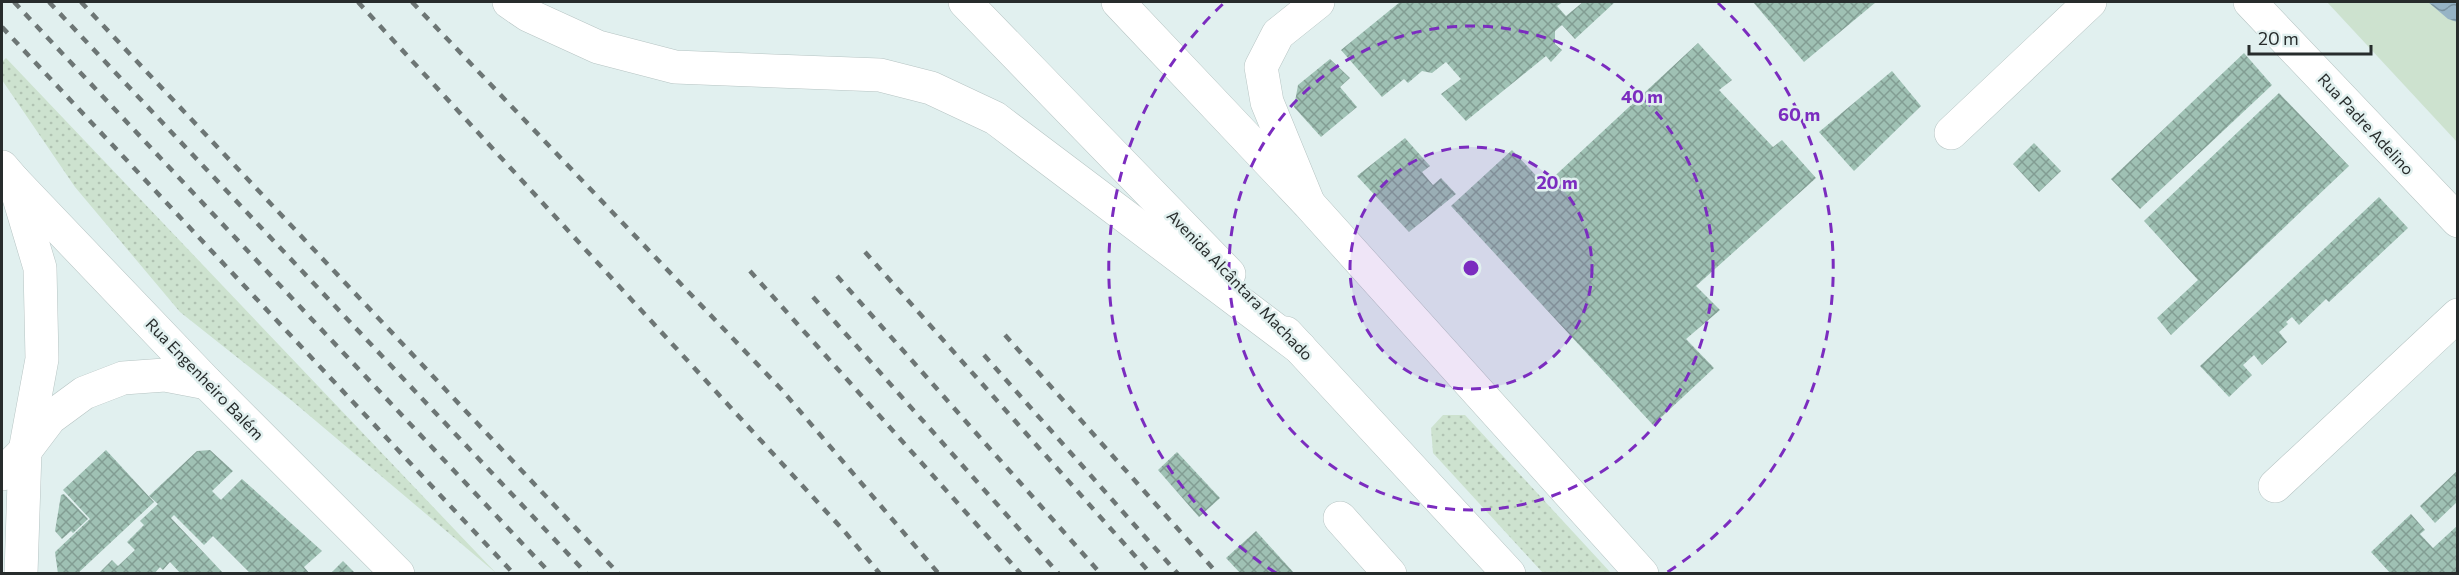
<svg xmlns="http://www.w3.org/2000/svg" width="2459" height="575" viewBox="0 0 2459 575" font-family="Commissioner,sans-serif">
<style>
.grass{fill:url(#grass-dots)}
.pitch{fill:#cde2cf}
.water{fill:url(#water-waves)}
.building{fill:url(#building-cross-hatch)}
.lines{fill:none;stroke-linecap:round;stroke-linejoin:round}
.minor-casing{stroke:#b6c4c3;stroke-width:34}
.major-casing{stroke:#b6c4c3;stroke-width:34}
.highway-casing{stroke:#b6c4c3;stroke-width:34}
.minor{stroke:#fff;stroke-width:33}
.major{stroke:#fff;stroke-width:33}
.highway{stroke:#fff;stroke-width:33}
.rail{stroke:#6d7675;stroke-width:4.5;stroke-dasharray:8 8;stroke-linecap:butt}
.ring{fill:none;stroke:#7b2cbf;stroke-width:3;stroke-dasharray:10 8}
.labels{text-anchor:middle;stroke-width:5;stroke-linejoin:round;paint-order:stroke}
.street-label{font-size:16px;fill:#272c2c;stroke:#e1f0ef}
.centre{fill:#7b2cbf;stroke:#e1f0ef;stroke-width:3}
.ring-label{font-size:18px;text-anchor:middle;font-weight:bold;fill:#7b2cbf;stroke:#e1f0ef;stroke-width:5;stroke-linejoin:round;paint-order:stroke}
</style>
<defs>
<pattern id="grass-dots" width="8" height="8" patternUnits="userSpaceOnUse" patternTransform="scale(1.5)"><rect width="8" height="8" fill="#cde2cf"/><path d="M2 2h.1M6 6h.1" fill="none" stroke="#b0c2b2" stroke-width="1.8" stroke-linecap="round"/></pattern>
<pattern id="water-waves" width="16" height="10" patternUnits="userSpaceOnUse" patternTransform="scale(1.5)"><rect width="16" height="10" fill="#96b3c5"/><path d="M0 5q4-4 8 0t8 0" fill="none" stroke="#7a92a0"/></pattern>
<pattern id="building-cross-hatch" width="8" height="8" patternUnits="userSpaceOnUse" patternTransform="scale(1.5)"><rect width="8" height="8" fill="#9fc1b4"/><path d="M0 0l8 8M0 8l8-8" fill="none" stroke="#829d93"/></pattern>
</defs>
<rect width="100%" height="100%" fill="#e1f0ef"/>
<!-- grass -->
<g class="grass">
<path d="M6,58L496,573L291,400L180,312L75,187L2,80V62Z"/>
<path d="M1443,415H1465L1611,573H1543L1433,453L1431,428Z"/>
</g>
<!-- pitch -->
<path class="pitch" d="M2327,2H2457V142Z"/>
<!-- water -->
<path class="water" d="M2428,2H2457V22L2448,19Z"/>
<!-- building -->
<g class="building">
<path d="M1400,2H1563L1557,6L1566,16L1583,2H1615L1575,39L1562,25L1555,31V44L1562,50L1551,62L1546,56L1466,121L1441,94L1461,79L1446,62L1432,73L1422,71L1408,83L1404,79L1382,97L1341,50Z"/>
<path d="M1753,2H1876L1804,62Z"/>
<path d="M1698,43L1732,80L1719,90L1773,147L1782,140L1816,178L1696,286L1720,310L1686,339L1714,368L1653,425L1451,206L1512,150L1545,185Z"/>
<path d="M2244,53L2272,85L2140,209L2111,179Z"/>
<path d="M1330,59L1350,78L1340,87L1357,107L1321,137L1294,107L1298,85Z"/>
<path d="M1892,71L1921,106L1854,171L1819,132Z"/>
<path d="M2279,93L2349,166L2171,335L2157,318L2198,280L2144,221Z"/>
<path d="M1405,138L1430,166L1422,172L1433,185L1441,178L1456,194L1409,232L1357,176Z"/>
<path d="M2034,143L2061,171L2039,192L2013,164Z"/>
<path d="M2379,197L2408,228L2329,302L2326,299L2299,325L2292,317L2286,322L2288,324L2279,332L2287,342L2262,365L2254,355L2243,365L2252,375L2229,397L2200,366Z"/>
<path d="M106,450L154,502L77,574H58L55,552L90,519L63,490Z"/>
<path d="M210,450L233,471L212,491L221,500L242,479L322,551L304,567L310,574H251L213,536L204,545L174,515L171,518L224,574H181L170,562L163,570L160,567L154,574H98L112,560L118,566L135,550L127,542L144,525L140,521L158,504L149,496L197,451Z"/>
<path d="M1177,452L1220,498L1199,517L1158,470Z"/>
<path d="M2458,470V501L2435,523L2420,506Z"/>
<path d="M64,494L88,519L73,533L71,531L62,539L55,531L61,495Z"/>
<path d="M2411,514L2425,530L2420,534L2433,548L2458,525V574H2391L2371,552Z"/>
<path d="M1256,531L1295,574H1241L1226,558Z"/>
<path d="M343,561L356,574H330Z"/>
</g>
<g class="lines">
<defs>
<g id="minor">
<path d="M1951,133L2090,2"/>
<path d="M14,181L207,383L398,574"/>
<path d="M1308,202L1267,102L1261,67L1278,34L1318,2"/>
<path d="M2275,486L2458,315"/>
<path d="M1340,518L1390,574"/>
<path d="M21,574L25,451"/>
</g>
<g id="major">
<path d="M2250,2L2458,221"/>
<path d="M2,167L14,181L40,268L42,359L25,451"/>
<path d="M2,474L25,451L50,418L84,393L123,378L165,375L207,383"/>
</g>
<g id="highway">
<path d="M509,2L528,15L598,47L675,67L880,75L931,88L995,118L1300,348"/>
<path d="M965,2L1229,274"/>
<path d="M1118,2L1309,204L1642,574"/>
<path d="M1286,333L1509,574"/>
</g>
</defs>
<!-- minor casing -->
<use href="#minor" class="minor-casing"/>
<!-- major casing -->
<use href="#major" class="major-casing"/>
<!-- highway casing -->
<use href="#highway" class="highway-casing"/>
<!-- minor -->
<use href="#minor" class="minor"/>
<!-- major -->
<use href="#major" class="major"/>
<!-- highway -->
<use href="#highway" class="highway"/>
<!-- rail -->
<g class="rail">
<path d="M14,2L551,574"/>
<path d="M49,2L587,574"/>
<path d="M81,2L619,574"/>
<path d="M358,2L845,532L880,574"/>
<path d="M412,2L781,389L939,574"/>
<path d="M2,27L514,574"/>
<path d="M865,252L1151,574"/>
<path d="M750,271L1021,574"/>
<path d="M837,276L1101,574"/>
<path d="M813,297L1059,574"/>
<path d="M1005,335L1218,574"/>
<path d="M984,355L1178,574"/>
</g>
</g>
<!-- distance rings -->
<circle cx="1471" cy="268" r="121" fill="#7b2cbf" fill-opacity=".12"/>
<g class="ring">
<circle cx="1471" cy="268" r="121"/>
<circle cx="1471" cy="268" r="242"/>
<path d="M1276 573A362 362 0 0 1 1224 3M1718 3A362 362 0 0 1 1666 573"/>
</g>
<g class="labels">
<!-- street labels -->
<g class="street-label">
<text transform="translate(2366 124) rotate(47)" y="6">Rua Padre Adelino</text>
<text transform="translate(1240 285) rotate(46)" y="6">Avenida Alcântara Machado</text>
<text transform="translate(205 379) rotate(46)" y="6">Rua Engenheiro Balém</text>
</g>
</g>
<circle cx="1471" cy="268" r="9" class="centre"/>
<g class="ring-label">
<text x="1642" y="103">40 m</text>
<text x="1799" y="121">60 m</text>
<text x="1557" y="189">20 m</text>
</g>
<!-- border -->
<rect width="2459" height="575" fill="none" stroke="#272c2c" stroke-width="6"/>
<!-- scale -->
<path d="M2249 45v9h122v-9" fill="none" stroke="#272c2c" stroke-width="3"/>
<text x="2258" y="45" font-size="18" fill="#272c2c" stroke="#e1f0ef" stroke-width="4.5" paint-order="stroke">20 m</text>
</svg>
